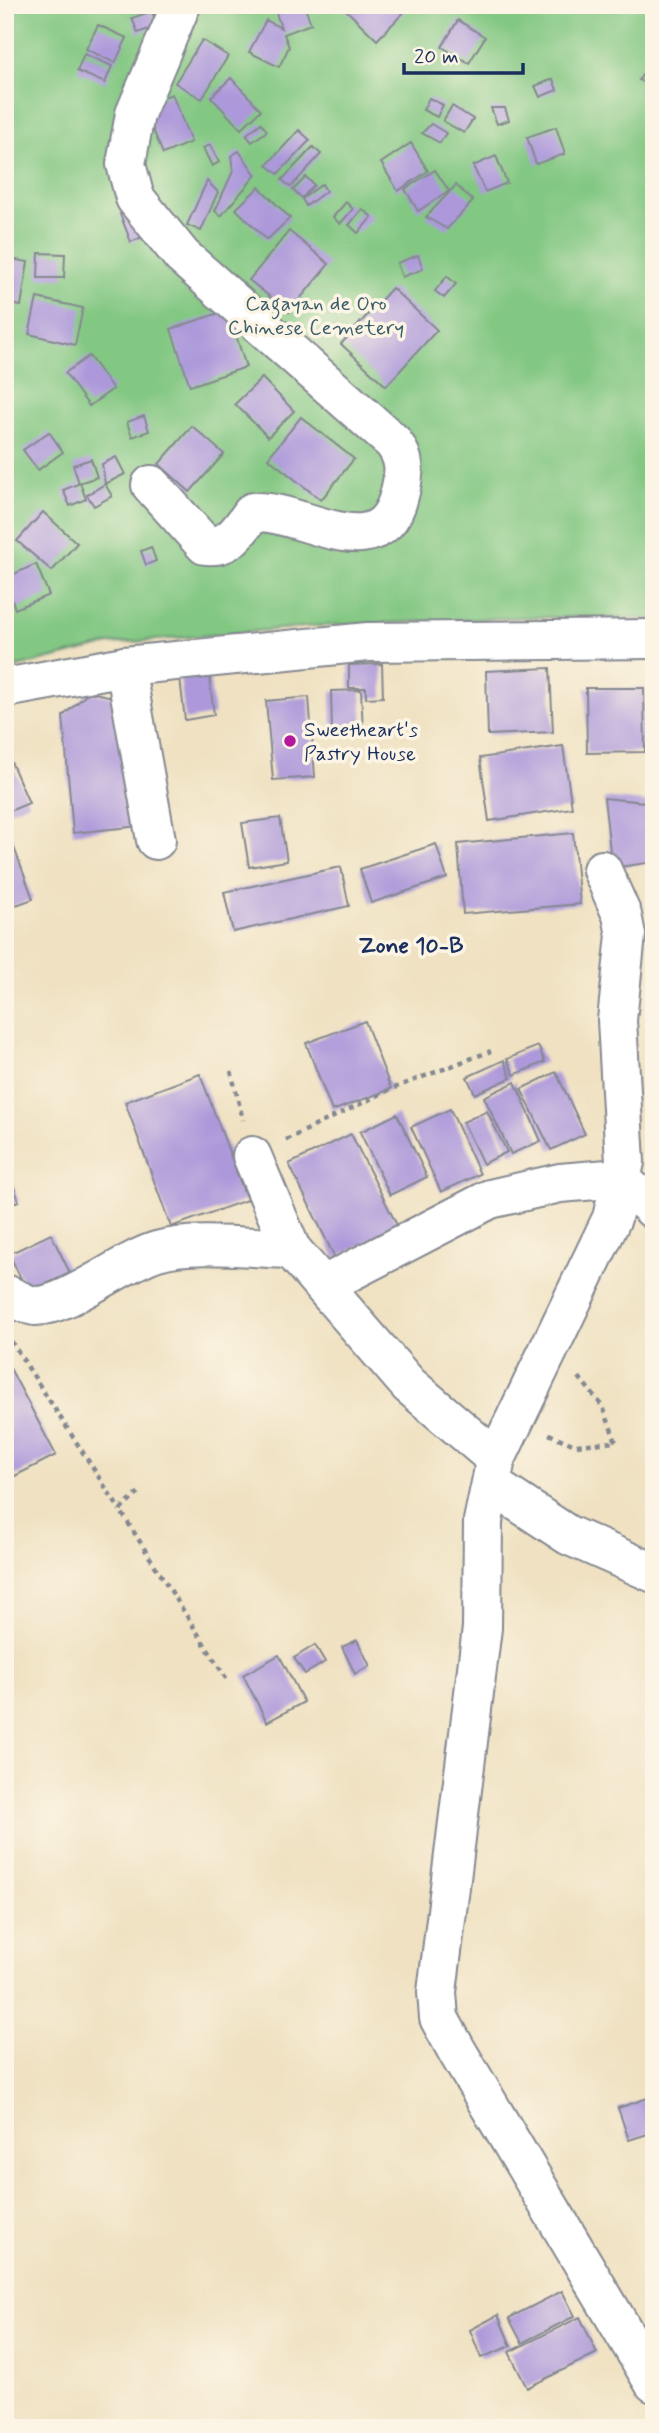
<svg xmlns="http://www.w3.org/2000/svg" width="659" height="2433" viewBox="0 0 659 2433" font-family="Mynerve,sans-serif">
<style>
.green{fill:#82c782;stroke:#4e7b70;stroke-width:2}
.building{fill:#ac98da}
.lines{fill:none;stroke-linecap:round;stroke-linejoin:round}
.minor-casing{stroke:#858890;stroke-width:42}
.path{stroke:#858890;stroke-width:4.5;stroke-dasharray:5 5;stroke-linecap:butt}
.minor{stroke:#fff;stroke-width:38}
.poi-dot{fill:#b5179e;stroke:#fcf5e5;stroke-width:2.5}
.labels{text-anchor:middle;stroke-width:7;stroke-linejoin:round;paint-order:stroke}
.park-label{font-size:21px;fill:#3a5d69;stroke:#fcf5e5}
.poi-label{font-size:21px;fill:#1b2f5e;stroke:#fcf5e5;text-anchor:start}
.neighbourhood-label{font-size:23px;font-weight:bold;fill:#1b2f5e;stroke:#fcf5e5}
</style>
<rect width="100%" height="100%" fill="#fcf5e5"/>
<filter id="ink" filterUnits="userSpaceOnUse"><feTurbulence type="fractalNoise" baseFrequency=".0143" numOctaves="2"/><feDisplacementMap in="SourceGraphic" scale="14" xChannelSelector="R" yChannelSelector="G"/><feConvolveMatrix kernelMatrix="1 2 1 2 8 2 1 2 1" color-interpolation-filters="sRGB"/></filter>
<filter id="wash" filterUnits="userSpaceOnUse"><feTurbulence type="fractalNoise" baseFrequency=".00686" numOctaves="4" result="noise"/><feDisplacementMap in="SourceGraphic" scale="28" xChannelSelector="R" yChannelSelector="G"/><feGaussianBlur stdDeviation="1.57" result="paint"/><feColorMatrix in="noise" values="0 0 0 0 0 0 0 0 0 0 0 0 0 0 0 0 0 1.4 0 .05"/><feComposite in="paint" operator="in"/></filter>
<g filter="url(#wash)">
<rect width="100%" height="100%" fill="#efe1c1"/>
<!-- green -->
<path class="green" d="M5,5H654V619L529,617L316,626L110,644L9,669L5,643Z"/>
<g id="blocks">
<!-- building -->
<g class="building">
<path d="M278,5H304L311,24L284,34L289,47L279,67L249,52L266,20L281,28L274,7Z"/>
<path d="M341,5H411L377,40Z"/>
<path d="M152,11L157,26L138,33L132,18Z"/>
<path d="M458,20L485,37L469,63L442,47Z"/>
<path d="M98,25L127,38L115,63L86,49Z"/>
<path d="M202,40L228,56L202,99L175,83Z"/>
<path d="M84,54L112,66L105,83L77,71Z"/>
<path d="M654,56V89L639,80Z"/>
<path d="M231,78L261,110L241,129L211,97Z"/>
<path d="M553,79L557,90L540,97L535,86Z"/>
<path d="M172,94L191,142L163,154L143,105Z"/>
<path d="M429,98L443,105L437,117L423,110Z"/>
<path d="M452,106L473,119L464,133L443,121Z"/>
<path d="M491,108H505L509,120L497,124Z"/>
<path d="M261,123L267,131L252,142L246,135Z"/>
<path d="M431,124L446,133L440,143L422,133Z"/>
<path d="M556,127L565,154L536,164L527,137Z"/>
<path d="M299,130L310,140L278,174L267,165Z"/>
<path d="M411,143L428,171L398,191L381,163Z"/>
<path d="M210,145L219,162L212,166L203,148Z"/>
<path d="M313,147L321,154L291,187L282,180Z"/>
<path d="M239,151L256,175L221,216L215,211L233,171L231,156Z"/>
<path d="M496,156L507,183L485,192L473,166Z"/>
<path d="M435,170L449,191L418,211L405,189Z"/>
<path d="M306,177L314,185L302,198L293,190Z"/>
<path d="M207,181L218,192L201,231L187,225Z"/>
<path d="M322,184L326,191L306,206L302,199Z"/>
<path d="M456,185L473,201L447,229L426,217Z"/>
<path d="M259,187L290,218L267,240L236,209Z"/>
<path d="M346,202L353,209L340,224L333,217Z"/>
<path d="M137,207L147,235L131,242L120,214Z"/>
<path d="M362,209L372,217L358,233L349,225Z"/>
<path d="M289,231L329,264L289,312L249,280Z"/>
<path d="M39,253L65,254L64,278H38Z"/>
<path d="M418,255L423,269L402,277L397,263Z"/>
<path d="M5,258L28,262L21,306L5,303Z"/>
<path d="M447,276L456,284L444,298L435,291Z"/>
<path d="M392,288L437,330L386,386L341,344Z"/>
<path d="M37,298L83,308L75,345L29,334Z"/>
<path d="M228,310L246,367L190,386L171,329Z"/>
<path d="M89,356L113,389L89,406L65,373Z"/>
<path d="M262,378L294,411L268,437L235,404Z"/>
<path d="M144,416L149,431L132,437L127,422Z"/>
<path d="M301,417L354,459L321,500L268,458Z"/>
<path d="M192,426L224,454L190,492L159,464Z"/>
<path d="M49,432L63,452L38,470L23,450Z"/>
<path d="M116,457L125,474L105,484L102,464Z"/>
<path d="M91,459L97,477L79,483L73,465Z"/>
<path d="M80,483L86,499L70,506L63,490Z"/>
<path d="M105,484L112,496L94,506L87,495Z"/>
<path d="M43,512L77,543L52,571L17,541Z"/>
<path d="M151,547L156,561L146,565L141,551Z"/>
<path d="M36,564L49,595L15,609L5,578Z"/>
<path d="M382,664L383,697L366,698V688H349V665Z"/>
<path d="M550,668L553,732L488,735L486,671Z"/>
<path d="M209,674L214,715L185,720L180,678Z"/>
<path d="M586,688H644L645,752L587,753Z"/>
<path d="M361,690L363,731L332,732L331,691Z"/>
<path d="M89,692L128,700L139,826L73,833L63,716Z"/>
<path d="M309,697L315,777L273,780L266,701Z"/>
<path d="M563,746L572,808L489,821L480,758Z"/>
<path d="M5,748L29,803L5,813Z"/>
<path d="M604,798L654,803V862L612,868Z"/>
<path d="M280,818L287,861L249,867L242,823Z"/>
<path d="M573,833L580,904L463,914L458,844Z"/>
<path d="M12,842L33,899L5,909V845Z"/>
<path d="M436,844L447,878L371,903L360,869Z"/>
<path d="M341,867L349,906L233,932L224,892Z"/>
<path d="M365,1021L391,1089L332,1111L306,1043Z"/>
<path d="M538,1046L545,1062L514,1075L507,1059Z"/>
<path d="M504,1060L511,1078L475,1094L467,1077Z"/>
<path d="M556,1072L585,1134L551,1150L521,1089Z"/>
<path d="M200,1074L247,1200L171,1227L125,1102Z"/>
<path d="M515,1082L541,1141L511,1154L484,1097Z"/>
<path d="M450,1109L480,1174L441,1192L411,1127Z"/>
<path d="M487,1111L507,1152L483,1164L463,1122Z"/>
<path d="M397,1114L427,1177L390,1195L360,1132Z"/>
<path d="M351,1134L398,1227L335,1258L289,1164Z"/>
<path d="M5,1163L19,1201L5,1206Z"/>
<path d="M51,1234L70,1273L28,1293L9,1254Z"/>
<path d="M5,1359L56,1455L5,1481Z"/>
<path d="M357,1640L370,1666L355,1674L342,1647Z"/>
<path d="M315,1645L325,1662L305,1674L294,1658Z"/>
<path d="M279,1655L304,1702L267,1722L243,1675Z"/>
<path d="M654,2096V2132L629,2140L618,2108Z"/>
<path d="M562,2291L575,2316L522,2343L509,2318Z"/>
<path d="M498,2315L511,2346L481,2358L470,2330Z"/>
<path d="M580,2317L597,2353L527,2388L509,2352Z"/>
</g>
</g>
</g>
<g filter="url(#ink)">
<use href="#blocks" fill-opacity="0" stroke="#858890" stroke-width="2"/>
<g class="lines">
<defs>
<g id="minor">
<path d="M151,485L205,545C231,548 239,530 253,512C303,509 382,573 400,492C405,471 406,460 393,442L182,256L135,198L126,164L135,114L181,5"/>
<path d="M125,666L156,840"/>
<path d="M5,688L125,666L368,642L654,639"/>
<path d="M602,870L622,915L626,935L617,1020L625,1162L612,1218L496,1459L483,1521L482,1628L437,1992L439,2018L457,2051L654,2383"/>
<path d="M252,1156L291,1249L409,1385L496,1459"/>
<path d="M324,1285L490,1199L560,1183L620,1178L654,1210"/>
<path d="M5,1294C14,1297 26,1305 35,1306C66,1307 123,1261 157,1251C194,1240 251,1248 291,1249"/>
<path d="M492,1485L568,1535L654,1573"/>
</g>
</defs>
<!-- minor casing -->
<use href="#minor" class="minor-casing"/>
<!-- path -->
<g class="path">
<path d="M231,1071L243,1120"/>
<path d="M286,1140L391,1089L491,1051"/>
<path d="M11,1341L120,1510"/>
<path d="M549,1434L575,1445L616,1442L603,1407L579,1377"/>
<path d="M139,1493L120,1510L229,1683"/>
</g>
<!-- minor -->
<use href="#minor" class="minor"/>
</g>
</g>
<!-- markers -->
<circle class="poi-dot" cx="290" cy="741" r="7"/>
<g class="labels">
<!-- park labels -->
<g class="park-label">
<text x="316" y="310">Cagayan de Oro<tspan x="316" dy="24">Chinese Cemetery</tspan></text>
</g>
<!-- poi labels -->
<g class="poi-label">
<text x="304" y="736">Sweetheart's<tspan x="304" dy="24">Pastry House</tspan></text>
</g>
<!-- neighbourhood labels -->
<g class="neighbourhood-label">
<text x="411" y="953">Zone 10-B</text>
</g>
</g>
<!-- margin -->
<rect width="659" height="2433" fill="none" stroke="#fcf5e5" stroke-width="28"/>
<!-- scale -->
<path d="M404 63v10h119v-10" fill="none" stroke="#1b2f5e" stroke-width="3.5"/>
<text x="414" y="63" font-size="21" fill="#1b2f5e" stroke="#fcf5e5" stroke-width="5" paint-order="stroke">20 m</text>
</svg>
